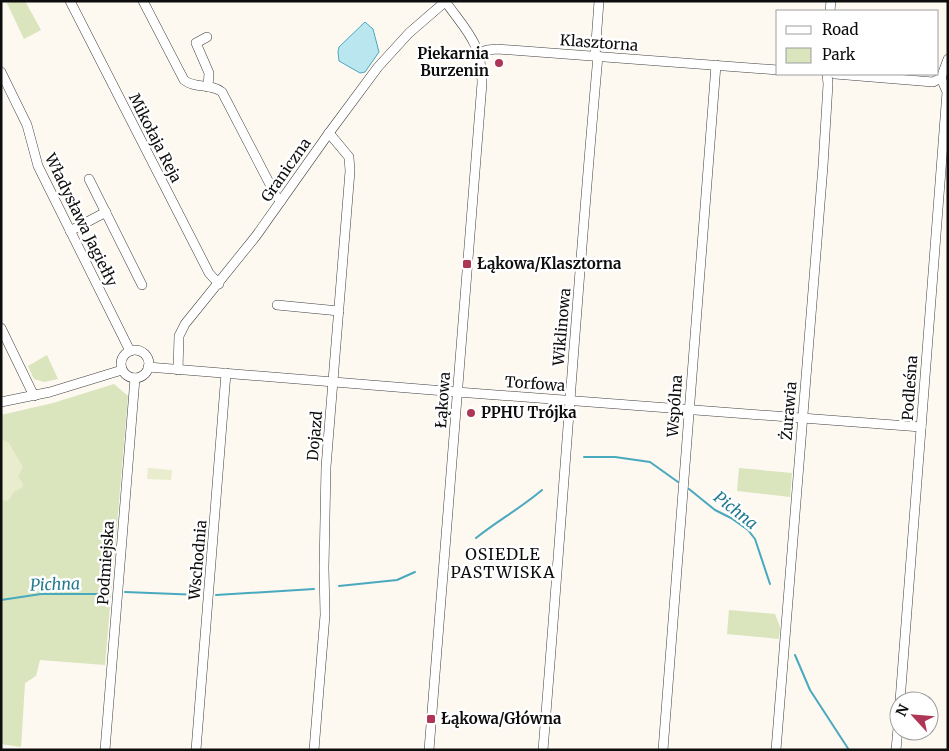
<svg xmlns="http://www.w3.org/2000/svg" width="949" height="751" viewBox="0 0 949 751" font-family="Merriweather,serif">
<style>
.green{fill:#dae4bd}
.pitch{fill:#e9eccd}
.water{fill:#bae7ef;stroke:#49a9be}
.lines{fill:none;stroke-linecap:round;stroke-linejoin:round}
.stream{stroke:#49a9be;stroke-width:2}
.minor-casing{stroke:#404040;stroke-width:10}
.minor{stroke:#fff;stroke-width:9}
.poi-dot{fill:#ae3555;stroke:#fff;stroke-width:2}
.labels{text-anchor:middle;stroke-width:5;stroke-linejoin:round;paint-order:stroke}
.street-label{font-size:15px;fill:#0d0d0d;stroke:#fff}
.poi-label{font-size:15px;font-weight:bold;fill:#0d0d0d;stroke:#fff;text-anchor:start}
.water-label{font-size:16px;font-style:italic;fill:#247a91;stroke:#fff}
.neighbourhood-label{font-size:16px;letter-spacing:1px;fill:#0d0d0d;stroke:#fff}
</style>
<rect width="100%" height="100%" fill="#fdf8f0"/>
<!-- green -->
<g class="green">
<path d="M6,1H25L41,30L24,39Z"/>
<path d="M47,355L58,379L44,382L34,379L28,366Z"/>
<path d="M114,384L128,396L105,665L40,660L36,676L25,683L21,747L1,744V415L53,403Z"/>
<path d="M739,468L792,473L790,497L737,491Z"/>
<path d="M729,610L775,614L780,627L779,639L727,634Z"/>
</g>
<!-- pitch -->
<g class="pitch">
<path d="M1,440L6,441L9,443L23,467L18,477L23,483V487L14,492L9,500L5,501L1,499Z"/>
<path d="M148,468L172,470L171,480L147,479Z"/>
</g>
<!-- water -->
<path class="water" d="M365,22L373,29L379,52L365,72L360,73L339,61L338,52L339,47Z"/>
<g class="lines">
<!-- stream -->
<g class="stream">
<path d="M584,457H615L650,462L678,482"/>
<path d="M689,489L715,510L731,518L748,530L755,539L770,584"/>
<path d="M476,538C497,521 521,508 542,490"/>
<path d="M339,586L397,580L415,572"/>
<path d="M125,592L201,595"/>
<path d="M216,595L314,589"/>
<path d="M1,600L41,594H109"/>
<path d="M795,655L810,690L849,750"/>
</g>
<defs>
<g id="minor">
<path d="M70,1L209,273L219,284"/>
<path d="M143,1L184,80C195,89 211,83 222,92L276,196L281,201"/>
<path d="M830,11L831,1"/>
<path d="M207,37L196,43L209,73L208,87"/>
<path d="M479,53L487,50L497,49L778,70"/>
<path d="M595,56L599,1"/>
<path d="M1,72L27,125L38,166L130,351"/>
<path d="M835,74L933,82L941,78"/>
<path d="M941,78L948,59"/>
<path d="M89,179L142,285"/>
<path d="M70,231L106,212"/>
<path d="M277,305L339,311"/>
<path d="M1,328L34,396"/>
<circle cx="135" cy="364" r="14"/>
<path d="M148,367L457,392L921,427"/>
<path d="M178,370L179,336L185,324L256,236L329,133L378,67L409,33L446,1"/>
<path d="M1,402L50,392L122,370"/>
<path d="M900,701L947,92L941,78"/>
<path d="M105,750L135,378"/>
<path d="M196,750L226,373"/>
<path d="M314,750L325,615L324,568L326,467L350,171L349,157L329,133"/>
<path d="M429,750L482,83C482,43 467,32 445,1"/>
<path d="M543,750C562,519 577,287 598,56"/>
<path d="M663,750L716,65"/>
<path d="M776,750L823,166L828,84L827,74"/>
<path d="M896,750L899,717"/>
</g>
</defs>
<!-- minor casing -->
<use href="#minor" class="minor-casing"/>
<!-- minor -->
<use href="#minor" class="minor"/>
</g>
<!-- markers -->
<g class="poi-dot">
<circle cx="499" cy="63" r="5"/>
<rect x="462" y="259" width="10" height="10" rx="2.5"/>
<circle cx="471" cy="413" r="5"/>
<rect x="426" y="714" width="10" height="10" rx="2.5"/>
</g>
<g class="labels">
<!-- street labels -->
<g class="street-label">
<text transform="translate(599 43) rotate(4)" y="5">Klasztorna</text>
<text transform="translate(155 138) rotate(63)" y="5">Mikołaja Reja</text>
<text transform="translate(286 170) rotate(-55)" y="5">Graniczna</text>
<text transform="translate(81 220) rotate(64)" y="5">Władysława Jagiełły</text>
<text transform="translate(562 327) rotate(-85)" y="5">Wiklinowa</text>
<text transform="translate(535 384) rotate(4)" y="5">Torfowa</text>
<text transform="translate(910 388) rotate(-86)" y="5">Podleśna</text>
<text transform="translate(443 400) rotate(-86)" y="5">Łąkowa</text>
<text transform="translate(675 406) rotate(-86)" y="5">Wspólna</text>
<text transform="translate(789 411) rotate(-85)" y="5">Żurawia</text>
<text transform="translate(315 436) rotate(-85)" y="5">Dojazd</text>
<text transform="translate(198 560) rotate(-85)" y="5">Wschodnia</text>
<text transform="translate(106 563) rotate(-86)" y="5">Podmiejska</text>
</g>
<!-- poi labels -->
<g class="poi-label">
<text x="489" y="59" text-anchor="end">Piekarnia<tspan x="489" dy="17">Burzenin</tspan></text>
<text x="477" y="269">Łąkowa/Klasztorna</text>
<text x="481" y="418">PPHU Trójka</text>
<text x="441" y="724">Łąkowa/Główna</text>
</g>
<!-- water labels -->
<g class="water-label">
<text transform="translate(736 510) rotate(38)" y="6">Pichna</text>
<text transform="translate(55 584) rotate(-2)" y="6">Pichna</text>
</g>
<!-- neighbourhood labels -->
<g class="neighbourhood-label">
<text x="503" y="560">OSIEDLE<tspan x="503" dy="18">PASTWISKA</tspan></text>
</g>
</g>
<!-- border -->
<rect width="949" height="751" fill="none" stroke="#0d0d0d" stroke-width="5"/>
<!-- legend -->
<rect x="776" y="10" width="162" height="65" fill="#ffffff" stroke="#9e9e9e"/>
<rect x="786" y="26" width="25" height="8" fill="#ffffff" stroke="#9e9e9e"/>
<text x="822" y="35" font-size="15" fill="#0d0d0d">Road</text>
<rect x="786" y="48" width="25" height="15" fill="#dae4bd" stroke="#9e9e9e"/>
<text x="822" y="60" font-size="15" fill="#0d0d0d">Park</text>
<!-- north arrow -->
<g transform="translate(914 716) rotate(296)"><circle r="24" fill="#ffffff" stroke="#9e9e9e"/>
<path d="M0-4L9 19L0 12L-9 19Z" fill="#ae3555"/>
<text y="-8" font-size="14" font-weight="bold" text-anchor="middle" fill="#0d0d0d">N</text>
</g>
</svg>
